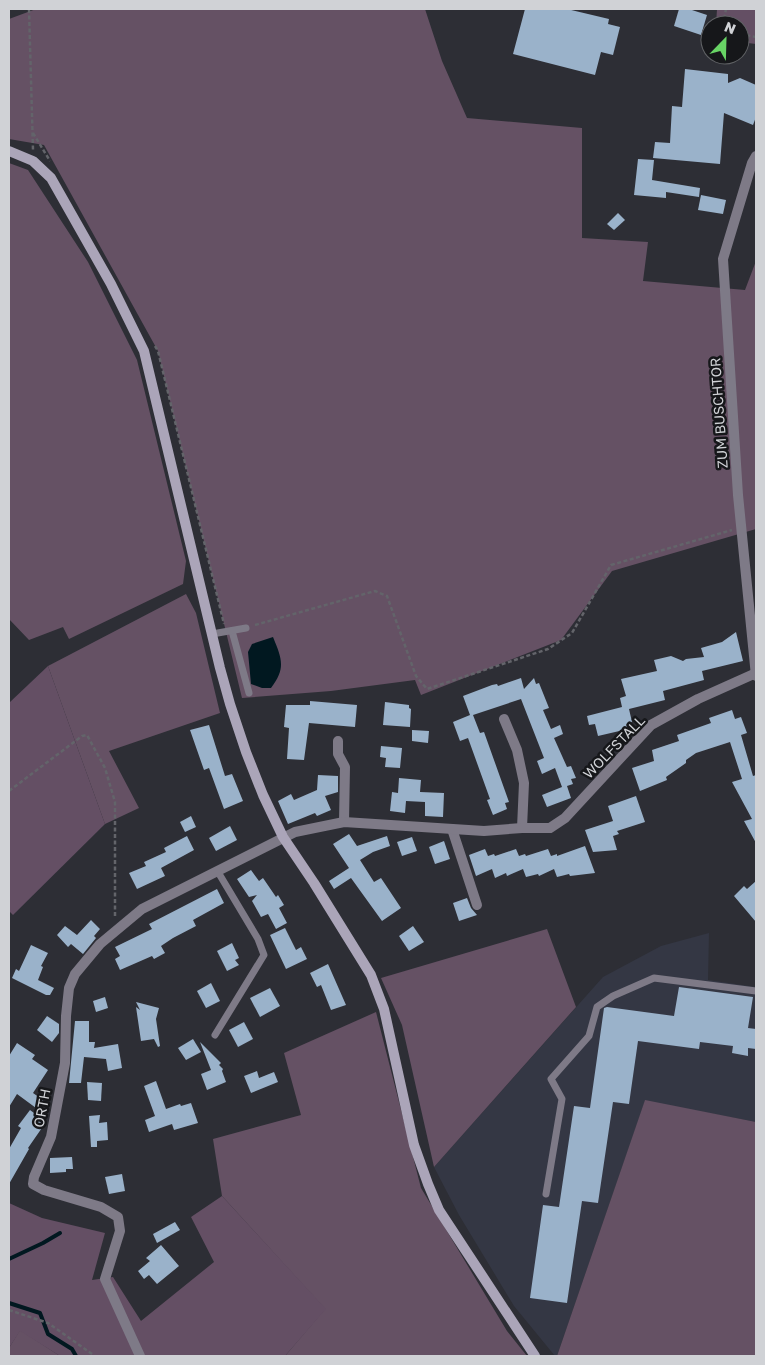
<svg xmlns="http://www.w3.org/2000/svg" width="765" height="1365" viewBox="0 0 765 1365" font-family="'Golos Text',sans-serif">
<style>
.built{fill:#343744}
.green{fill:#655164}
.forest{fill:#644f64}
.water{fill:#011820}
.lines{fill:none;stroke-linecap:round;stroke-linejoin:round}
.stream{stroke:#011820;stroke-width:4}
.building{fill:#9ab2ca}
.path{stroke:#63646a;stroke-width:2.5;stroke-dasharray:4 2.5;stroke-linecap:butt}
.lane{stroke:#7e7a87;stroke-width:7}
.street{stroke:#7e7a87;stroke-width:10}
.secondary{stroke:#aba5b9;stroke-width:10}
.labels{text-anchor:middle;stroke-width:5;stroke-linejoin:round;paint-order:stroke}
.street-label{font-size:14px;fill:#d0d2d6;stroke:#16171a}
</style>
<rect width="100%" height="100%" fill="#2d2e35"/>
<!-- built -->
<path class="built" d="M709,933L708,980L756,987V1122L645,1101L557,1356H555L514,1306L459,1215L434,1167L603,977L661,946Z"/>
<!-- green -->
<g class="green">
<path d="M36,9H425L442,61L467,118L582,128V238L648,242L643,281L745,290L756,261V529L612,571L561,640L421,695L415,680L331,691L242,698L158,351L44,145L9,139V19Z"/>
<path d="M9,163L28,170L88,262L137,360L186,561L183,584L69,639L63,627L29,640L9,619Z"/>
<path d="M186,594L196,613L220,713L109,751L139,808L105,824L48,666Z"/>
<path d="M547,929L576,1007L434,1167L402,1025L381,978Z"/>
<path d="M376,1012L421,1188L507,1331L527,1356H285L325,1309L222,1196L213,1139L301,1115L284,1053Z"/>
<path d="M645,1100L756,1122V1356H557Z"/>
<path d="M20,1330L60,1356H9V1348Z"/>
</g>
<!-- forest -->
<g class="forest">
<path d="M717,9H756V44L740,42V25H716Z"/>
<path d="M48,666L105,824L13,915L9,911V703Z"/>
<path d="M222,1196L326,1309L285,1356H60L20,1331L9,1348V1203L42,1218L105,1233L92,1280L113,1277L141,1321L214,1262L191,1217Z"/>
</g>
<!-- water -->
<path class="water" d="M273,637C282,659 286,668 271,688H262L251,684L248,652L252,644Z"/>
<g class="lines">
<!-- stream -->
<g class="stream">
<path d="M9,1259L43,1243L60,1233"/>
<path d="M9,1303L40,1313L48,1334L72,1349L76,1356"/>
</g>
</g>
<!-- building -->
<g class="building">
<path d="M525,9H567L609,19L608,24L620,27L613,55L601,52L595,75L513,54Z"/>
<path d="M679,9H689L707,15L701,35L674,26Z"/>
<path d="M685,69L728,74V83L740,78L756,85V117L753,125L724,113L720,164L653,158L655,142L670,143L672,106L682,107Z"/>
<path d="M638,159L654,160L652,180L700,188L699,197L666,192V198L634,195Z"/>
<path d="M701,195L726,200L723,214L698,210Z"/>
<path d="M618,213L625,220L614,230L607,224Z"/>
<path d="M736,632L743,661L702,671L704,680L663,691L665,700L629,709L632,722L627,723L628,729L598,736L595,724L589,725L587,716L622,707L620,698L626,696L621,679L657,671L654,660L671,656L683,661L686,659L704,657L701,648L722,642Z"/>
<path d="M521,678L524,689L534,678L536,684L539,683L549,708L543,710L551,729L560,725L563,734L554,738L567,767L571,766L576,778L571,779L573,784L567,786L571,798L547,807L542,795L562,787L555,768L542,774L537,761L544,758L521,699L473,715L480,733L484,732L509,802L505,803L507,809L493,815L487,800L490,799L468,738L460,741L453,722L470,715L463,696L492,685L497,684L498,686Z"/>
<path d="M310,701L357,705L355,727L309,723L304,760L287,759L289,728L284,727L286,705H310Z"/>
<path d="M385,702L409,705V708L411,709L410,727L383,725Z"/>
<path d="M732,710L735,719L741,717L747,733L741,735L753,776L756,775V843L744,821L752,819L732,782L742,779L730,742L696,753L686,760V763L666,777L667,780L640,791L632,768L654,761L652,750L679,741L677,735L711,723L709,718Z"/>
<path d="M209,725L225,776L232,774L243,801L224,809L209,768L204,770L190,730Z"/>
<path d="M412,730L429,731L428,743L412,741Z"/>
<path d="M381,746L402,748L400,768L385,767L386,758L380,757Z"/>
<path d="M318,775L338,776V792L325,796L331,810L317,816L315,813L288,824L278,801L291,794L294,800L317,790Z"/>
<path d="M399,778L421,780L420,792L444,793L443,817L425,816V802L406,801L405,813L390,811L392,792L398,793Z"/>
<path d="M636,796L645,822L617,831L619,834L613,836L617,850L593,852L585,830L613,821L608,806Z"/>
<path d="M191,816L196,827L185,832L180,822Z"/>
<path d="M230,826L237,840L216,851L209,838Z"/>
<path d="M349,834L357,846L387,836L390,846L373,852L360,860L374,882L381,878L401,908L382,921L351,878L334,889L329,881L349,868L333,844Z"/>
<path d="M187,836L194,850L161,868L165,876L137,889L129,873L146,866L144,862L166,852L164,848Z"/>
<path d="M412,837L417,851L402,856L397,842Z"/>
<path d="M444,841L450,859L435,864L429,847Z"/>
<path d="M585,846L595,873L570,876L569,874L557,877L554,869L539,876L538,874L526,877L523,869L507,876L506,873L495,878L492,869L476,876L469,855L485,849L488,856L494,854L495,856L516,849L519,856L525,854L526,856L548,849L551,856L557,854V856Z"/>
<path d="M251,870L259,881L263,878L276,897L278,895L284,905L279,908L287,923L276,929L268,914L261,917L252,901L257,895L249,897L237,879Z"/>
<path d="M756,881V922L734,896L744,886L747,889Z"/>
<path d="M217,889L224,903L193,920L196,926L173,938L161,946L165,953L154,959L152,956L120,970L115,959L120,956L115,947L152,929L149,924Z"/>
<path d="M467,898L471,908L477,915L459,921L453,903Z"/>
<path d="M91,920L100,929L94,936L96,938L83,954L71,944L68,947L57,935L65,926L77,935Z"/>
<path d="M413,926L424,942L409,951L399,936Z"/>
<path d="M285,928L296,950L301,947L307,959L286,969L270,935Z"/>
<path d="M232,943L239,958L235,960L239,965L227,971L217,951Z"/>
<path d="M31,945L48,953L41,966L43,967L38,980L54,988L50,995H46L12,978L16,969L19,971Z"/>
<path d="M328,964L346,1005L331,1010L321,985L317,987L310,973Z"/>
<path d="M211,983L220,1001L206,1008L197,991Z"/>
<path d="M679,987L753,997L748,1028L756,1029V1049L748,1048V1056L732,1053L733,1046L700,1042L699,1049L638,1041L629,1104L613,1102L598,1203L582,1201L567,1303L530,1298L543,1205L559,1207L574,1106L590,1108L604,1008L607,1007L674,1016Z"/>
<path d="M270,988L280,1006L260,1017L250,998Z"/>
<path d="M105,997L108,1008L96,1012L93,1001Z"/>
<path d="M136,1002L159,1008L156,1019L160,1046L158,1047L154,1039L141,1041L136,1007L140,1010Z"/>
<path d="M47,1016L59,1024V1033L52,1042L37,1030Z"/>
<path d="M75,1021H89V1042H95L94,1048L118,1044L122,1068L108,1071L106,1059L84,1057L81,1083H69Z"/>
<path d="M244,1022L253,1039L238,1047L229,1030Z"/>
<path d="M193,1039L201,1052L186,1060L178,1048Z"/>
<path d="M200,1042L221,1063L219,1065L223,1069L222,1071L226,1082L207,1090L201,1074L211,1070Z"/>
<path d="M17,1043L35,1055L32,1059L48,1070L33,1093L43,1100L36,1108L17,1094L9,1107V1056Z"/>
<path d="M257,1071L259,1078L274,1072L278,1082L251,1093L244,1076Z"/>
<path d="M156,1081L166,1109L180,1104L181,1106L191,1103L198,1123L174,1130L172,1124L149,1132L145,1120L155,1116L144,1086Z"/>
<path d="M87,1082L102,1083L101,1101L88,1100Z"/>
<path d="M30,1110L46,1122L28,1148L29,1149L9,1184V1149L21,1128L18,1126Z"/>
<path d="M100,1115L99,1123L107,1122L108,1140L97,1141V1147H91L89,1116Z"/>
<path d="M72,1157L73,1169H66V1172L50,1173V1158Z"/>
<path d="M122,1174L125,1191L109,1194L105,1177Z"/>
<path d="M175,1222L180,1230L157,1243L153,1234Z"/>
<path d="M161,1245L179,1266L157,1284L149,1275L144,1279L138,1271L150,1261L146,1258Z"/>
</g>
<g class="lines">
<!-- path -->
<g class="path">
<path d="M29,9L33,150"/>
<path d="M723,25L726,9"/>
<path d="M740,34L756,37"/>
<path d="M33,133L50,161"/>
<path d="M155,346L158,351L224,624"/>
<path d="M255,625L375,591L387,596L416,676L427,689L548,649L572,633L611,565L732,530"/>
<path d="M9,791L82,736L87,735L105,768L115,802V918"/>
<path d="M9,1310L48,1323L95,1356"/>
</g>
<!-- lane -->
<g class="lane">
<path d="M232,631L249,693"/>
<path d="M212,634L246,628"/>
<path d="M215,1035L264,955L258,939L218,872"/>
<path d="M546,1194L562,1099L551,1079L589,1036L597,1007L613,996L654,978L756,991"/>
</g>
<!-- street -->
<g class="street">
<path d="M756,156L752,163L723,259L738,495L756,676"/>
<path d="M504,719L517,750L524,783L522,828"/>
<path d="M338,741V754L345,767L344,822"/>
<path d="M452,829L477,905"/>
<path d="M140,1356L105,1279L120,1231L118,1217L101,1207L44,1190L33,1184L34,1177L51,1137L65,1063L66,1016L69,988L75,974L100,944L142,909L295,832L344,822L484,831L522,828H550L565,818L651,725L698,699L756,673"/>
</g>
<!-- secondary -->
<path class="secondary" d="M9,151L33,161L51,178L111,284L144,351L220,668L230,704L246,752L263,795L283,837L314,883L371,975L384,1009L414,1145L428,1184L439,1210L535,1356"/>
</g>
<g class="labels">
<!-- street labels -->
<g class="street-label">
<text transform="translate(719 413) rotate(-94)" y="5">ZUM BUSCHTOR</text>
<text transform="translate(614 747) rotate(-46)" y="5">WOLFSTALL</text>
<text transform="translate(42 1108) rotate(-79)" y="5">ORTH</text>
</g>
</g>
<!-- border -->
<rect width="765" height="1365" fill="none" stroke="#d0d2d6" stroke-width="20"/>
<!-- north arrow -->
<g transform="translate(725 40) rotate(23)"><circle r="24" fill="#16171a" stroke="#606265"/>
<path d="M0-4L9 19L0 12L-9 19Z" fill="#68d465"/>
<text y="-8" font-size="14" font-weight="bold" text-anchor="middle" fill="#d0d2d6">N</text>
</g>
</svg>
